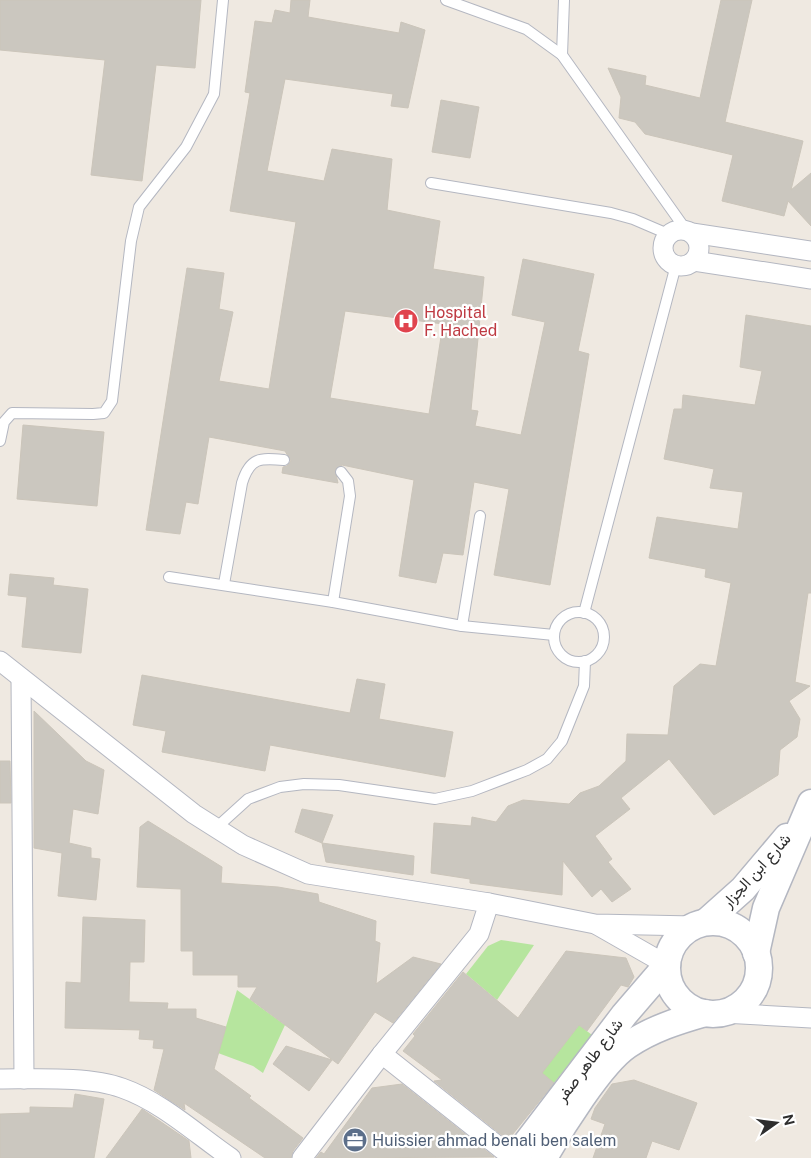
<svg xmlns="http://www.w3.org/2000/svg" width="811" height="1158" viewBox="0 0 811 1158" font-family="'Public Sans',Vazirmatn,sans-serif">
<style>
.green{fill:#b6e59e}
.building{fill:#cbc7bf;stroke:#cbc5ba;fill-rule:evenodd}
.lines{fill:none;stroke-linecap:round;stroke-linejoin:round}
.lane-casing{stroke:#b4b7c1;stroke-width:12}
.street-casing{stroke:#b4b7c1;stroke-width:21}
.secondary-casing{stroke:#b4b7c1;stroke-width:29}
.lane{stroke:#fff;stroke-width:10}
.street{stroke:#fff;stroke-width:19}
.secondary{stroke:#fff;stroke-width:26}
.labels{text-anchor:middle;stroke-width:4.5;stroke-linejoin:round;paint-order:stroke}
.health-label{font-size:16px;fill:#be3a42;stroke:#fff;text-anchor:start}
.street-label{font-size:16px;fill:#2e2e2e;stroke:#fff}
.service-label{font-size:16px;fill:#4e5e75;stroke:#fff;text-anchor:start}
</style>
<rect width="100%" height="100%" fill="#efe9e1"/>
<!-- green -->
<g class="green">
<path d="M501,940L534,945L497,1000L466,974L488,946Z"/>
<path d="M237,990L285,1025L263,1073L253,1066L218,1053Z"/>
<path d="M579,1025L592,1035L554,1083L531,1065L561,1048Z"/>
</g>
<!-- building -->
<g class="building">
<path d="M0,0H201L195,68L156,65L142,181L91,175L105,60L0,50Z"/>
<path d="M291,0H310L308,17L399,33L401,22L425,30L408,108L391,106L393,94L285,79L267,171L324,181L332,149L392,159L387,210L440,221L433,269L484,277L471,410L478,411L475,426L521,435L545,322L512,315L523,259L594,274L578,351L589,354L550,585L494,575L509,489L474,482L463,555L443,553L436,583L399,576L414,480L342,465L335,470L338,483L282,473L283,467L287,466L291,461L285,451L209,437L198,504L186,502L180,534L146,530L187,268L224,273L219,309L233,312L219,381L269,389L296,222L230,211L250,93L245,92L255,21L272,23L275,10L290,13ZM345,311L443,324L429,414L330,398Z"/>
<path d="M721,0H752L725,122L803,141L791,190L811,173V226L788,201L784,216L722,201L733,155L645,134L635,122L619,118L621,97L608,68L646,76L645,85L700,98Z"/>
<path d="M441,100L479,107L470,158L432,152Z"/>
<path d="M746,315L811,326V593H808L795,682L810,686L789,701L800,719L797,737L780,750L778,775L714,815L669,759L621,798L630,809L595,836L612,859L608,862L631,889L612,902L601,889L592,897L563,861L562,895L470,883V879L431,873L434,823L471,826L472,817L496,822L508,806L523,800L569,804L580,793L599,786L626,761L627,734L668,735L674,686L700,664L716,666L731,583L705,577L706,569L649,558L657,517L738,529L743,492L710,488L714,469L664,459L674,409H682L683,395L755,405L762,371L740,367Z"/>
<path d="M23,425L104,432L97,506L17,499Z"/>
<path d="M10,574L54,578L53,585L88,589L81,653L22,647L27,597L8,595Z"/>
<path d="M142,675L350,713L357,679L385,684L379,719L453,732L445,777L270,745L265,771L162,752L166,731L133,725Z"/>
<path d="M34,711L86,761L104,770L98,814L73,809L69,843L91,848V858L100,859L96,900L58,896L62,853L34,848Z"/>
<path d="M0,761H10L11,803H0Z"/>
<path d="M302,809L333,815L322,843L295,832Z"/>
<path d="M148,821L222,867L221,883L278,887L318,894L319,902L376,921L375,941L380,943L376,984L413,957L441,964L393,1023L375,1012L338,1064L250,999L257,987H238V975H193V951H181V889L137,887L140,827Z"/>
<path d="M322,843L414,856L413,875L326,862Z"/>
<path d="M83,917L145,920L144,962H130L129,1002L168,1003L167,1009H196V1018L226,1027L214,1069L251,1096L249,1098L303,1138L293,1151L291,1158H265L184,1103L185,1110L154,1090L164,1049L153,1048L154,1040L139,1039L140,1030L65,1028L66,982L81,983Z"/>
<path d="M566,951L626,958L634,977L628,987L621,985L587,1031L579,1025L542,1073L554,1083L508,1140L434,1081L442,1080L403,1051L415,1036L413,1034L463,972L518,1018Z"/>
<path d="M286,1046L332,1060L309,1091L273,1064Z"/>
<path d="M634,1080L697,1103L679,1150L652,1141L646,1158H593L605,1124L591,1119L595,1108L612,1084Z"/>
<path d="M402,1084L494,1157L316,1158L321,1152L324,1154L372,1088Z"/>
<path d="M75,1094L104,1099L94,1158H0V1114L30,1113V1107L73,1108Z"/>
<path d="M142,1109L189,1141L191,1158H106Z"/>
</g>
<g class="lines">
<defs>
<g id="lane">
<path d="M446,0L526,29L562,55L686,230"/>
<path d="M562,55L564,0"/>
<path d="M431,183L611,213L633,219L668,234"/>
<path d="M0,441L4,422L12,413L93,414L104,413L112,401L131,241L139,207L186,147L214,94L223,0"/>
<path d="M169,577L333,602L462,626L554,635"/>
<path d="M224,584L242,483C250,457 260,458 284,460"/>
<path d="M333,602L350,496L348,481L341,472"/>
<circle cx="579" cy="637" r="25"/>
<path d="M584,613L676,265"/>
<path d="M462,626L480,516"/>
<path d="M216,828L248,799L280,787L304,784L339,785L435,799L472,791L527,770L547,759L562,741L584,686L585,661"/>
</g>
<g id="street">
<circle cx="681" cy="248" r="18"/>
<path d="M692,233L811,251"/>
<path d="M694,261L811,279"/>
<path d="M0,661L194,814L243,845L308,874L489,903L595,924L694,926"/>
<path d="M21,678L24,1079"/>
<path d="M597,925L667,965"/>
<path d="M723,1013L811,1018"/>
<path d="M382,1054L513,1158"/>
<path d="M0,1079C35,1079 90,1076 122,1088C162,1102 196,1134 231,1158"/>
<path d="M302,1158L382,1054L479,934L489,903"/>
</g>
<g id="secondary">
<path d="M706,922L743,889L787,837"/>
<circle cx="713" cy="968" r="46"/>
<path d="M756,953L766,908L811,803"/>
<path d="M515,1158L624,1015L667,965"/>
<path d="M544,1158C560,1129 601,1063 628,1045C652,1029 677,1021 705,1013"/>
</g>
</defs>
<!-- lane casing -->
<use href="#lane" class="lane-casing"/>
<!-- street casing -->
<use href="#street" class="street-casing"/>
<!-- secondary casing -->
<use href="#secondary" class="secondary-casing"/>
<!-- lane -->
<use href="#lane" class="lane"/>
<!-- street -->
<use href="#street" class="street"/>
<!-- secondary -->
<use href="#secondary" class="secondary"/>
</g>
<!-- icons -->
<defs>
<symbol id="hospital-disc" viewBox="-11 -11 22 22"><circle r="9.5" fill="#e0444e" stroke="#fff"/><path d="M-5-5h3v3.5h4V-5h3V5h-3V1.5h-4V5h-3Z" fill="#fff"/></symbol>
<symbol id="office-disc" viewBox="-11 -11 22 22"><circle r="9.5" fill="#5c6f8a" stroke="#fff"/><path d="M-6-3h4V-5.5h4V-3h4V5H-6ZM-1-4.5V-3h2v-1.5ZM-6 0V1H6V0Z" fill="#fff"/></symbol>
</defs>
<g fill-rule="evenodd">
<use href="#hospital-disc" x="392" y="307" width="28" height="28"/>
<use href="#office-disc" x="341" y="1126" width="28" height="28"/>
</g>
<g class="labels">
<!-- health labels -->
<g class="health-label">
<text x="424" y="318">Hospital<tspan x="424" dy="18">F. Hached</tspan></text>
</g>
<!-- street labels -->
<g class="street-label">
<text transform="translate(756 870) rotate(-48)" y="6">شارع ابن الجزار</text>
<text transform="translate(589 1060) rotate(-53)" y="6">شارع طاهر صفر</text>
</g>
<!-- service labels -->
<g class="service-label">
<text x="372" y="1146">Huissier ahmad benali ben salem</text>
</g>
</g>
<!-- north arrow -->
<g transform="translate(776 1123) rotate(76)" stroke="#ffffff" stroke-width="4" paint-order="stroke">
<path d="M0-4L9 19L0 12L-9 19Z" fill="#2e2e2e"/>
<text y="-8" font-size="14" font-weight="bold" text-anchor="middle" fill="#2e2e2e">N</text>
</g>
</svg>
